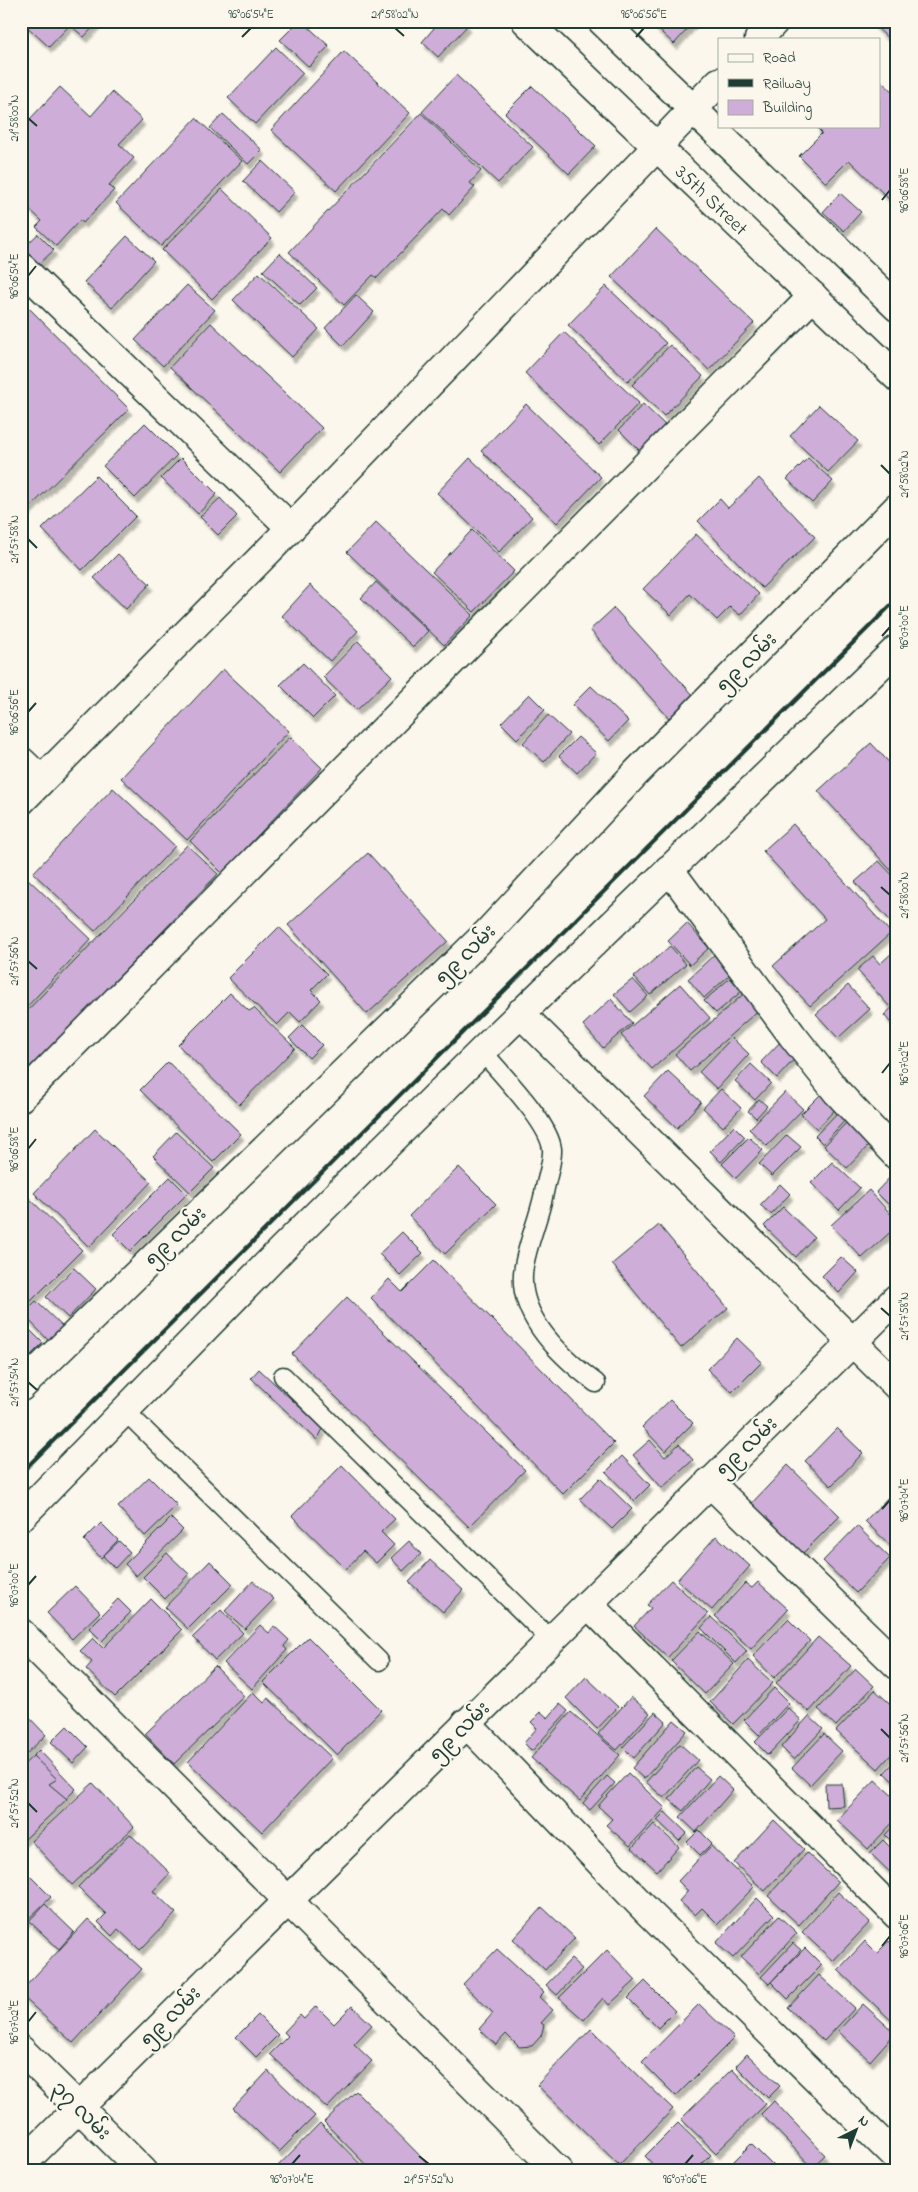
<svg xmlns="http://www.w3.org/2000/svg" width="918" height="2192" viewBox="0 0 918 2192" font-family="'Indie Flower','Noto Sans Myanmar',sans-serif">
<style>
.building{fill:#ceadd8;stroke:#1f3d34;filter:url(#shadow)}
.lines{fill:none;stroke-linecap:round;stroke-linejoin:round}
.service-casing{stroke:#1f3d34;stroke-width:21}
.minor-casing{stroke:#1f3d34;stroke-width:31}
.primary-casing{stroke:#1f3d34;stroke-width:31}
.service{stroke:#fbf7ec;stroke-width:18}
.minor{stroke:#fbf7ec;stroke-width:28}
.primary{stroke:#fbf7ec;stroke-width:28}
.rail{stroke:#1f3d34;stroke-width:4}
.ticks{fill:none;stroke:#1f3d34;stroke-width:2}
.labels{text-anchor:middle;stroke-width:4.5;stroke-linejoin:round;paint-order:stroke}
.street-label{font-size:20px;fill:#1f3d34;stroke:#fbf7ec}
.neatline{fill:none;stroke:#1f3d34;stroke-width:2}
.ticks-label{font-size:12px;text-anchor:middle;fill:#1f3d34}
</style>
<defs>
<filter id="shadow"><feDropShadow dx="3" dy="5.5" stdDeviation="1" flood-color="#0004"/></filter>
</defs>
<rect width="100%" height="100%" fill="#fbf7ec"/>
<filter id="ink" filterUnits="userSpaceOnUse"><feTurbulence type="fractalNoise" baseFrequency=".02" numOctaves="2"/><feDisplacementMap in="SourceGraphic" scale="10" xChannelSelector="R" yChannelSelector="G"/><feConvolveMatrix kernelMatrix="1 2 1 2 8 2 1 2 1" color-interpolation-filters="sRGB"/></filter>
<g filter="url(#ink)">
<!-- building -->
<g class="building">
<path d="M21,21H99L84,37L70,25L49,47Z"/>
<path d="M299,21H302L329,46L309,67L280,40Z"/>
<path d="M440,21H464L468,25L438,57L422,42Z"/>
<path d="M649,21H695L674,44Z"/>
<path d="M870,21H897V47Z"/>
<path d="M276,47L303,73L255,124L228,98Z"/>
<path d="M344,51L410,113L336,191L271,130Z"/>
<path d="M456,75L533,147L498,183L422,112Z"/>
<path d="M879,79L897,96V202L894,204L849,160L826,183L799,156L822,133L815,126H879Z"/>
<path d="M532,86L596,146L569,174L505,113Z"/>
<path d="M60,87L91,116L112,92L142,120L119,144L134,158L109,185L114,190L83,223L80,220L56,246L36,227L42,221L21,201V112L29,120Z"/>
<path d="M421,113L481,171L470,183L475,187L449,215L443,209L377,278L373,275L344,305L289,252Z"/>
<path d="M223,114L262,150L248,164L210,128Z"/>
<path d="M196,118L242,161L161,246L116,203Z"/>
<path d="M262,161L295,192L276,212L243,181Z"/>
<path d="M222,189L272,238L212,299L162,250Z"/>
<path d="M840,193L861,212L844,231L823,212Z"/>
<path d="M656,229L754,323L709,370L611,277Z"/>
<path d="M38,234L54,250L39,264L23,248Z"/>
<path d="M127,236L154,261L112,308L84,282Z"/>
<path d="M280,253L317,288L300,305L263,271Z"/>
<path d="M259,273L319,329L292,357L233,300Z"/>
<path d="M187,285L215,310L163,366L135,340Z"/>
<path d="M606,286L666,343L628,382L568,325Z"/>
<path d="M356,295L374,312L343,346L325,328Z"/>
<path d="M21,300L129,409L21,516Z"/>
<path d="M211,323L322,428L280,472L170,367Z"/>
<path d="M564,332L639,403L599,445L525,373Z"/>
<path d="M670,345L703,376L664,416L632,385Z"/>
<path d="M526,404L601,477L557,523L481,451Z"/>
<path d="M643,404L665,425L640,451L619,430Z"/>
<path d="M819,405L858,441L828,472L790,436Z"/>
<path d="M145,423L177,455L135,498L103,466Z"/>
<path d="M181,458L217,494L198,514L161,478Z"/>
<path d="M470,458L532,517L499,552L437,493Z"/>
<path d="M808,458L833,481L812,503L787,479Z"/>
<path d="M96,476L136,516L82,570L42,529Z"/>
<path d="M759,478L815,537L762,588L698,521L720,499L728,508Z"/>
<path d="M220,498L237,516L218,535L200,517Z"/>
<path d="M376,522L473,615L444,645L347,552Z"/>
<path d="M472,530L514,571L474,612L432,572Z"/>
<path d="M696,534L759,594L740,615L730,607L717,620L690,594L671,615L643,589Z"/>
<path d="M118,554L150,584L126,609L94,578Z"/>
<path d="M376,582L428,631L413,647L361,598Z"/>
<path d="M310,585L358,631L330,661L282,616Z"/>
<path d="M614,608L694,696L669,718L590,630Z"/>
<path d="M358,641L392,676L357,710L323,677Z"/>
<path d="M303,663L335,696L313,718L280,685Z"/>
<path d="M223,669L289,731L187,840L121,778Z"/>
<path d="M591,686L628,721L609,741L572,705Z"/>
<path d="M529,694L545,710L517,739L501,723Z"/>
<path d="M548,715L569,734L544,762L523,743Z"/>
<path d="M290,737L322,768L222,873L190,841Z"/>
<path d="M578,737L596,753L577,773L559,756Z"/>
<path d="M871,743L897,771V877L818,791Z"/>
<path d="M113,788L175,846L95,931L33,873Z"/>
<path d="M793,824L891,933L810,1006L773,966L825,919L763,851Z"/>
<path d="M187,845L218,874L21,1078V1017Z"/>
<path d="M368,853L448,941L367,1014L288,925Z"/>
<path d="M879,861L897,880V928L855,882Z"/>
<path d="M26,877L91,939L21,1013V882Z"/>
<path d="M687,923L709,948L690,965L668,941Z"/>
<path d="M279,927L327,974L311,990L321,1000L300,1022L290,1012L277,1025L228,978Z"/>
<path d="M670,946L686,964L650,995L634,977Z"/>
<path d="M894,951L897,954V999L889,1006L857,970L873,956L880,964Z"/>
<path d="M717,952L734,971L704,998L688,979Z"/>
<path d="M730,978L742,991L716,1013L704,1001Z"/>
<path d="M633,979L648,996L630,1012L614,994Z"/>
<path d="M680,984L710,1018L652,1069L621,1035Z"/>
<path d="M848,985L870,1009L838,1038L816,1014Z"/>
<path d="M747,991L762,1007L690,1071L675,1054Z"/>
<path d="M230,993L249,1011L254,1008L295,1048L239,1105L178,1045Z"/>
<path d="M611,999L632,1023L603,1048L583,1025Z"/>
<path d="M897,1003V1030L884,1015Z"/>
<path d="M302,1025L322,1045L309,1058L289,1038Z"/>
<path d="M732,1038L749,1054L717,1089L699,1072Z"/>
<path d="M783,1039L799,1054L777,1078L761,1062Z"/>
<path d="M168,1062L241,1134L213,1162L140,1090Z"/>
<path d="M751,1064L771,1083L755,1100L735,1081Z"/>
<path d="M668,1071L701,1102L677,1128L644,1096Z"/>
<path d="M721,1089L741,1108L723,1127L703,1108Z"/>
<path d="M824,1091L839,1105L817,1129L801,1114Z"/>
<path d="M785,1092L803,1109L767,1146L749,1129Z"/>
<path d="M759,1099L767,1106L756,1118L748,1111Z"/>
<path d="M840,1110L848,1117L823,1144L815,1136Z"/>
<path d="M847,1122L870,1144L847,1168L824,1146Z"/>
<path d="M734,1126L745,1137L721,1162L710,1151Z"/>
<path d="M95,1129L151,1182L89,1247L34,1193Z"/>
<path d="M176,1132L214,1168L190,1192L153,1156Z"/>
<path d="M787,1135L801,1147L772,1176L759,1164Z"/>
<path d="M749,1137L763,1150L736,1178L722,1164Z"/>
<path d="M832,1162L860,1188L839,1210L811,1183Z"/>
<path d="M459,1167L496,1204L445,1254L409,1216Z"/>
<path d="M894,1173L897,1176V1217L889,1210L891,1207L876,1192Z"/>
<path d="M170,1177L187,1194L130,1251L113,1234Z"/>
<path d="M780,1184L790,1194L771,1214L760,1205Z"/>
<path d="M869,1190L897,1221V1226L862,1258L831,1225Z"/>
<path d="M23,1192L82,1250L21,1311V1194Z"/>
<path d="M783,1207L814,1237L796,1257L764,1226Z"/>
<path d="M659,1225L728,1308L681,1348L612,1264Z"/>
<path d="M402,1232L423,1253L400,1275L379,1254Z"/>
<path d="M841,1257L858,1272L839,1293L822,1276Z"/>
<path d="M434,1260L614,1443L563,1494L371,1298L389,1279L402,1292Z"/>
<path d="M74,1268L96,1289L68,1318L46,1297Z"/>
<path d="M347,1297L525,1470L469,1527L292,1354Z"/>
<path d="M36,1301L64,1328L50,1342L23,1314Z"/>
<path d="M28,1328L43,1343L21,1365V1334Z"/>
<path d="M737,1338L762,1362L732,1392L707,1369Z"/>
<path d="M259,1369L323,1429L317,1440L251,1378Z"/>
<path d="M670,1400L693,1423L665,1451L642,1427Z"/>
<path d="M837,1428L863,1453L831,1486L805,1461Z"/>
<path d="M650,1440L665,1457L679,1444L693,1460L662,1488L633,1455Z"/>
<path d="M622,1456L650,1485L634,1501L606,1472Z"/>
<path d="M342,1465L395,1519L381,1532L394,1545L376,1563L363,1551L346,1569L292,1516Z"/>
<path d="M788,1465L840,1516L801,1555L750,1505Z"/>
<path d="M149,1477L177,1505L145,1536L118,1507Z"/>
<path d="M600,1478L632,1509L612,1529L580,1499Z"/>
<path d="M897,1488V1552L865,1521Z"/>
<path d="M171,1518L183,1530L136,1576L125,1564Z"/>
<path d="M101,1523L118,1540L101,1558L84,1540Z"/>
<path d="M857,1526L890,1558L856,1593L823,1561Z"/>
<path d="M716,1536L750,1566L712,1610L677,1580Z"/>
<path d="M119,1541L130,1552L115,1568L103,1556Z"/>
<path d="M409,1541L421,1554L403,1571L391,1558Z"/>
<path d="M167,1553L189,1574L165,1599L143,1577Z"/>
<path d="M430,1560L463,1590L443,1612L409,1582Z"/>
<path d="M210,1561L233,1584L188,1629L165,1607Z"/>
<path d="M671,1580L708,1614L668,1657L634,1626L651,1608L647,1605Z"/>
<path d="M253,1581L274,1599L245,1629L225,1611Z"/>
<path d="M758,1582L788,1609L751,1649L715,1616L745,1583L752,1588Z"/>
<path d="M75,1586L100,1612L72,1639L47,1613Z"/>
<path d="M118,1599L131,1612L102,1641L89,1628Z"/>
<path d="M151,1599L182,1630L115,1697L86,1669L92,1662L80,1651L93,1638L103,1648Z"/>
<path d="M221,1610L243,1633L215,1660L193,1637Z"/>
<path d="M711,1617L747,1651L736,1663L701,1628Z"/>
<path d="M788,1619L810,1641L774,1678L753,1656Z"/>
<path d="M260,1625L269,1633L274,1626L289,1640L284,1646L287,1650L252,1689L224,1663Z"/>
<path d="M700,1631L734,1664L705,1694L671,1661Z"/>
<path d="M308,1637L381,1710L337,1755L263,1682Z"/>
<path d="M818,1637L851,1666L809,1712L776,1683Z"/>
<path d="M748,1660L773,1683L733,1724L710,1702Z"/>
<path d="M215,1666L244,1696L174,1764L145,1734Z"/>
<path d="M856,1669L874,1686L836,1726L818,1709Z"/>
<path d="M586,1677L618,1707L597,1729L566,1698Z"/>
<path d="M774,1688L789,1703L759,1735L744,1720Z"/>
<path d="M875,1690L897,1710V1748L878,1769L836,1731Z"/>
<path d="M253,1692L264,1703L268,1698L332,1758L262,1832L188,1762Z"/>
<path d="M631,1697L650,1713L617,1750L598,1734Z"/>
<path d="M560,1704L568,1711L532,1751L524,1743L537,1728L531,1722L541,1712L548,1718Z"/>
<path d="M788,1708L801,1720L768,1755L755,1742Z"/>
<path d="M21,1709L46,1735L21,1759Z"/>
<path d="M571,1712L620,1755L580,1801L531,1758Z"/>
<path d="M655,1712L666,1722L634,1758L623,1747Z"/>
<path d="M809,1716L823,1729L794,1760L781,1747Z"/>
<path d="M674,1720L687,1731L644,1779L632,1768Z"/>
<path d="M67,1726L88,1747L73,1763L51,1742Z"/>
<path d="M824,1734L842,1751L810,1785L792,1768Z"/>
<path d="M680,1744L698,1760L664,1798L646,1782Z"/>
<path d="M39,1750L76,1789L27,1837L21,1831V1768Z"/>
<path d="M33,1756L57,1779L49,1784L67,1799L21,1843V1767Z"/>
<path d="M897,1759V1785L884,1773Z"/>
<path d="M696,1767L710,1779L683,1811L669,1799Z"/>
<path d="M628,1773L665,1808L630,1846L606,1825L612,1819L598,1806Z"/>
<path d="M607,1776L615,1783L590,1810L583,1803Z"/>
<path d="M718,1776L733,1790L696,1832L680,1817Z"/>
<path d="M875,1780L897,1800V1818L868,1849L837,1820Z"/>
<path d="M93,1783L134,1827L72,1885L31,1841Z"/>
<path d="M825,1784H842L844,1806L826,1807Z"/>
<path d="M665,1812L687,1833L679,1841L657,1820Z"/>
<path d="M774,1820L804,1849L765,1891L734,1863Z"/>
<path d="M897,1822V1847L885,1835Z"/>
<path d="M654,1824L679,1847L657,1871L632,1848Z"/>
<path d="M699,1830L712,1843L700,1855L687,1842Z"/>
<path d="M130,1834L170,1873L153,1891L176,1913L140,1950L118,1929L112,1936L98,1922L106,1914L78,1887Z"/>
<path d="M883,1840L897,1854V1879L870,1853Z"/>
<path d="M711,1846L754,1887L718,1924L702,1908L695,1915L679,1901L688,1891L678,1881Z"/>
<path d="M807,1853L838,1882L799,1925L768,1896Z"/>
<path d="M21,1867L51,1897L21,1926Z"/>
<path d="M838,1892L870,1922L833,1961L802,1932Z"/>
<path d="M757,1898L774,1915L733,1958L716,1943Z"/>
<path d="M45,1904L74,1932L59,1949L29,1921Z"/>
<path d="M542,1907L575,1938L545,1970L513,1939Z"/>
<path d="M779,1916L797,1933L759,1974L741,1957Z"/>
<path d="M88,1919L142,1969L73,2043L21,1995V1991Z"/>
<path d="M865,1941L877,1953L889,1941L897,1949V2026L838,1970Z"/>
<path d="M793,1943L801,1950L769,1984L761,1977Z"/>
<path d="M805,1948L822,1965L788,1999L771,1982Z"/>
<path d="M497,1949L544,1992L539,1997L553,2010L541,2023L544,2025L541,2036L532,2046L519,2047L506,2034L496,2045L479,2029L493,2013L463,1984Z"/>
<path d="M607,1950L636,1980L609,2005L603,1998L584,2020L559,1998Z"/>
<path d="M571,1959L582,1969L557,1995L546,1985Z"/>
<path d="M819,1975L855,2008L824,2041L788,2008Z"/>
<path d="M645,1981L675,2011L658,2028L628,1998Z"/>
<path d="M699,2004L734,2038L676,2096L642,2062Z"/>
<path d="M863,2004L895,2033L870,2061L838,2031Z"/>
<path d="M316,2006L334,2024L352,2006L372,2025L354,2044L372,2061L327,2108L270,2054L288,2036L284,2032L300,2015L304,2019Z"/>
<path d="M258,2015L278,2035L256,2057L236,2037Z"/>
<path d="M591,2029L673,2109L619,2165L537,2085Z"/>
<path d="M747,2054L780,2086L768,2098L736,2066Z"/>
<path d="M732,2069L766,2104L716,2153L681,2119Z"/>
<path d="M268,2071L315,2116L279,2152L233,2108Z"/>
<path d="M356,2091L435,2171H372L324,2122Z"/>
<path d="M774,2101L825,2155L812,2167L761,2114Z"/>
<path d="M320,2123L367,2171H273Z"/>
<path d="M678,2123L711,2155L695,2171H659L645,2156Z"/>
<path d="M751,2144L778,2171H739L732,2163Z"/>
<path d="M708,2163L717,2171H700Z"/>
</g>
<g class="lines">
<defs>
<g id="service">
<path d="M482,1051C500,1073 549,1122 552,1149C553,1162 546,1180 544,1193C539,1218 528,1242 524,1266C515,1314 561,1357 596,1383"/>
<path d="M283,1376L551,1640"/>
<path d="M125,1411L379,1661"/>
</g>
<g id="minor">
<path d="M759,39L775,21"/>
<path d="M21,267L291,528"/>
<path d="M21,761L41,780"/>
<path d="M21,801L291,528L719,82"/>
<path d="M669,869L792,1035L837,1092L897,1156"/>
<path d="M520,1013L897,1386"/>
<path d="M21,1097L813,296"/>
<path d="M21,1387L488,932L635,774L897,508"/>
<path d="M709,1482L897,1665"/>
<path d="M21,1517L282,1249L482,1051L897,649"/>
<path d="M588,1604L897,1915"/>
<path d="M21,1633L558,2171"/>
<path d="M466,1723L647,1911L897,2158"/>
<path d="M21,2050L143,2171"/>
<path d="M21,2165L897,1298"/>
</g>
<g id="primary">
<path id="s1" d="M526,21L897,377"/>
<path d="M602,21L897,307"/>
</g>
</defs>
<!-- service casing -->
<use href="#service" class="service-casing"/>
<!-- minor casing -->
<use href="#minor" class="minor-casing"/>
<!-- primary casing -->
<use href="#primary" class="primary-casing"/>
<!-- service -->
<use href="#service" class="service"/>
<!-- minor -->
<use href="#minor" class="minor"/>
<!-- primary -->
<use href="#primary" class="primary"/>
<!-- rail -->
<path class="rail" d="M21,1473L897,599"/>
</g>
</g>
<!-- ticks -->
<path class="ticks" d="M395,28L404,36M242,37L251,28M636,37L644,28M28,118L37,126M882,200L890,190M28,276L36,266M881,465L890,474M28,539L37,548M882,636L890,627M28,712L36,703M881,887L890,895M28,961L37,969M882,1073L890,1063M28,1149L36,1139M881,1308L890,1316M28,1382L37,1390M882,1509L890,1500M28,1585L36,1576M881,1729L890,1738M28,1803L37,1812M882,1946L890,1936M28,2022L36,2012M419,2156L429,2164M292,2164L300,2155M685,2164L693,2155"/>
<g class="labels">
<!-- street labels -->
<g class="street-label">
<text dy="7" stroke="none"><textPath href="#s1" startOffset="258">35th Street</textPath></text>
<text transform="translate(746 662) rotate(-45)" y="7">၅၉ လမ်း</text>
<text transform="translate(465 954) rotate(-45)" y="7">၅၉ လမ်း</text>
<text transform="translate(175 1236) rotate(-44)" y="7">၅၉ လမ်း</text>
<text transform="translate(746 1446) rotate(-44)" y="7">၅၉ လမ်း</text>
<text transform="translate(459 1731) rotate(-45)" y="7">၅၉ လမ်း</text>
<text transform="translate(170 2016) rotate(-45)" y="7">၅၉ လမ်း</text>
<text transform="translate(82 2110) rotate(45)" y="7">၃၇ လမ်း</text>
</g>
</g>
<!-- margin -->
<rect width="918" height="2192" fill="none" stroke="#fbf7ec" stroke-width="55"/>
<!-- legend -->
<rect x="718" y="38" width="162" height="90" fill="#fbf7ec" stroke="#a3ada2"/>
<rect x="728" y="54" width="25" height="8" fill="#fbf7ec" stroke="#a3ada2"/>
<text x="763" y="62" font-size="15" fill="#1f3d34">Road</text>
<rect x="728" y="79" width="25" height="8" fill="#1f3d34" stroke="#a3ada2"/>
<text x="763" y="88" font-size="15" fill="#1f3d34">Railway</text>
<rect x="728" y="100" width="25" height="15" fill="#ceadd8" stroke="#a3ada2"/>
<text x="763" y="112" font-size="15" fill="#1f3d34">Building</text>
<!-- north arrow -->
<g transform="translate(856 2130) rotate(42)" stroke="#fbf7ec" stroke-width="4" paint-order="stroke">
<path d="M0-4L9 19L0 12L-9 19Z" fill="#1f3d34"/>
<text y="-8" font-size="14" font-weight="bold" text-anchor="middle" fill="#1f3d34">N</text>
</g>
<rect x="28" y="28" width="862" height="2136" class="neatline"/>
<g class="ticks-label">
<text x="251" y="18">96°06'54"E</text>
<text x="395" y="18">21°58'02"N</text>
<text x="644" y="18">96°06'56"E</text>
<text transform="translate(14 118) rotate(-90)" y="4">21°58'00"N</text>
<text transform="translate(904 190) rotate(-90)" y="4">96°06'58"E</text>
<text transform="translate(14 276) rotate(-90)" y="4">96°06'54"E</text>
<text transform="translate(904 474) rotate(-90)" y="4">21°58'02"N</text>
<text transform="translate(14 539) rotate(-90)" y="4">21°57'58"N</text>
<text transform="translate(904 627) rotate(-90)" y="4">96°07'00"E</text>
<text transform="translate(14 712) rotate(-90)" y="4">96°06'56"E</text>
<text transform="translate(904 895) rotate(-90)" y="4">21°58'00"N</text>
<text transform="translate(14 961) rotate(-90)" y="4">21°57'56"N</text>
<text transform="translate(904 1063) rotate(-90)" y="4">96°07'02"E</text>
<text transform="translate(14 1149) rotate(-90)" y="4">96°06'58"E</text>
<text transform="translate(904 1316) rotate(-90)" y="4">21°57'58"N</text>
<text transform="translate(14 1382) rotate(-90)" y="4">21°57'54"N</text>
<text transform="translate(904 1500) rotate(-90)" y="4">96°07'04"E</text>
<text transform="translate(14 1585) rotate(-90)" y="4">96°07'00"E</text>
<text transform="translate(904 1738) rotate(-90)" y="4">21°57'56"N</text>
<text transform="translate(14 1803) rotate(-90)" y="4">21°57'52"N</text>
<text transform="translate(904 1936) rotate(-90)" y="4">96°07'06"E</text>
<text transform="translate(14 2022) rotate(-90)" y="4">96°07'02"E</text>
<text x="292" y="2183">96°07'04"E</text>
<text x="429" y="2183">21°57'52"N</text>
<text x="685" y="2183">96°07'06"E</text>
</g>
</svg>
